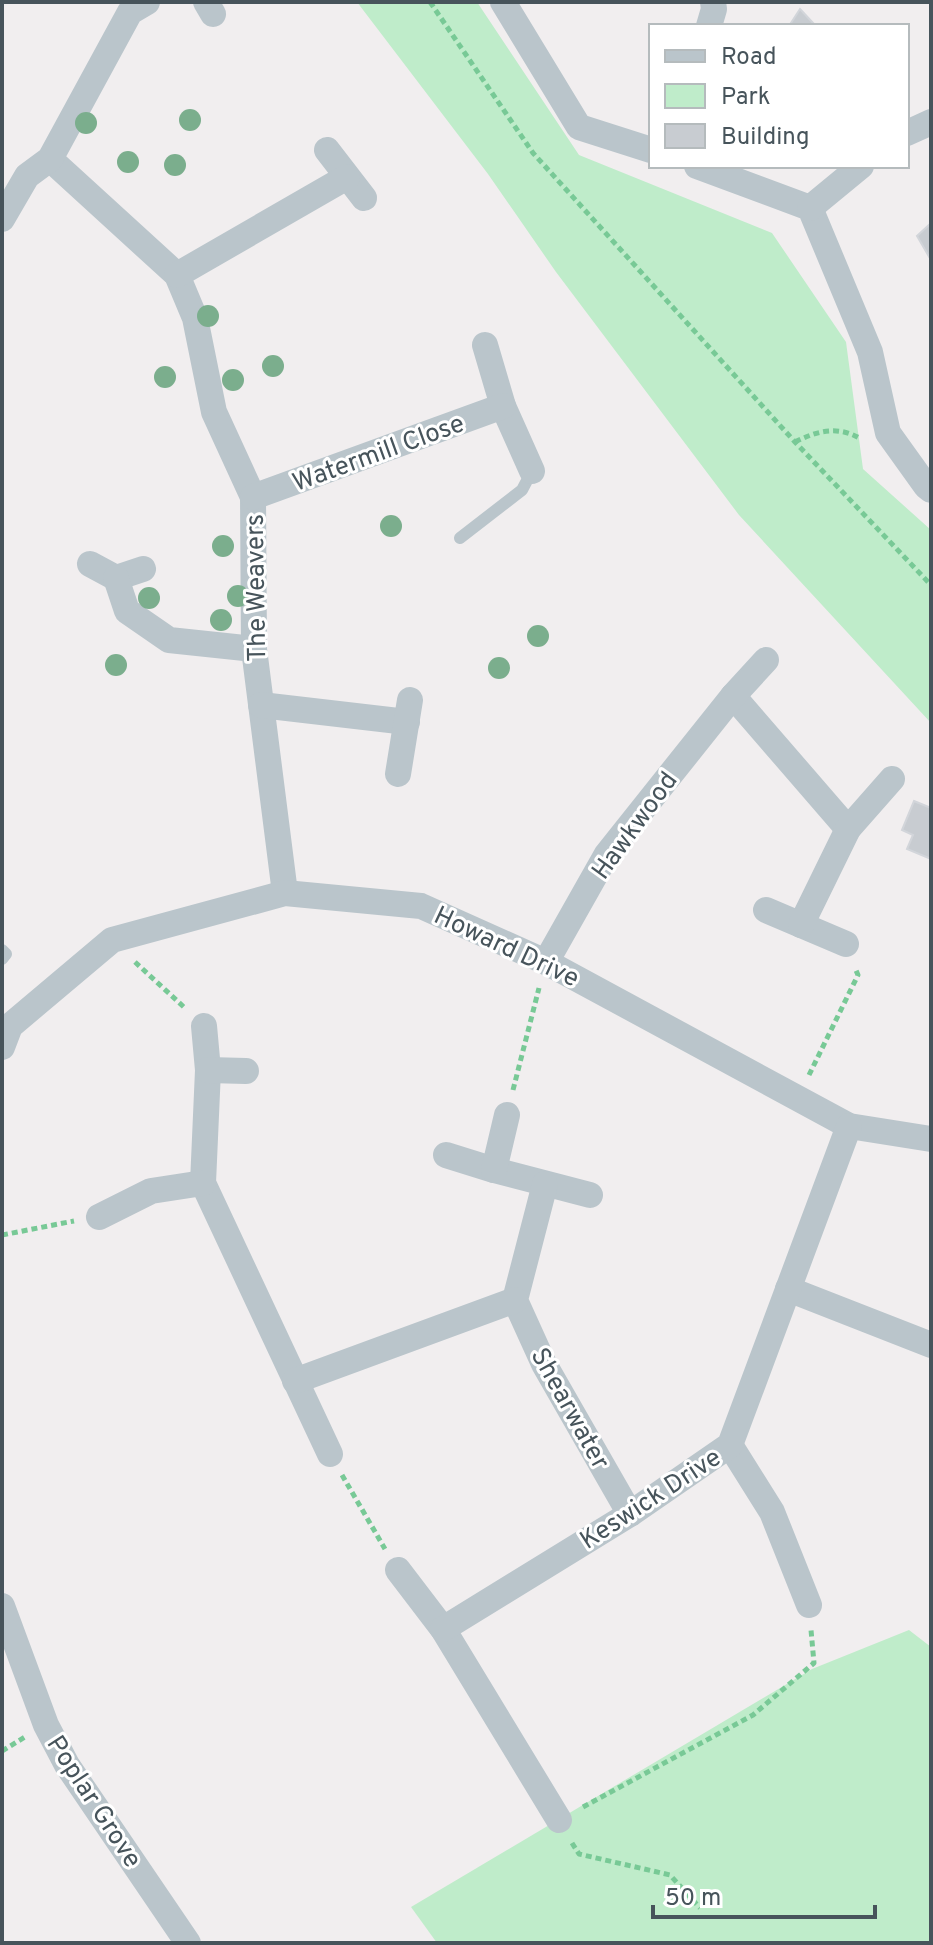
<svg xmlns="http://www.w3.org/2000/svg" width="933" height="1945" viewBox="0 0 933 1945" font-family="Overpass,sans-serif">
<style>
.green{fill:#bfecca}
.building{fill:#c8ccd1;stroke:#d2d5da;stroke-width:2}
.lines{fill:none;stroke-linecap:round;stroke-linejoin:round}
.path{stroke:#78c996;stroke-width:5;stroke-dasharray:6 4;stroke-linecap:butt}
.service{stroke:#bac5cb;stroke-width:12}
.minor{stroke:#bac5cb;stroke-width:26}
.tree{fill:#7bae8d}
.labels{text-anchor:middle;stroke-width:6;stroke-linejoin:round;paint-order:stroke}
.street-label{font-size:26px;fill:#47545b;stroke:#fff}
</style>
<rect width="100%" height="100%" fill="#f1eeef"/>
<!-- green -->
<g class="green">
<path d="M357,2H477L579,155L772,233L846,342L863,469L931,530V723L739,515L556,272L488,174Z"/>
<path d="M909,1630L931,1647V1943H437L411,1907L812,1669Z"/>
</g>
<!-- building -->
<g class="building">
<path d="M800,9L814,24L812,26H789Z"/>
<path d="M931,223V260L917,236Z"/>
<path d="M914,801L931,808V859L907,849L913,835L902,830Z"/>
</g>
<g class="lines">
<!-- path -->
<g class="path">
<path d="M430,2L533,153L795,442L931,585"/>
<path d="M795,442C817,431 838,425 861,439"/>
<path d="M135,962L186,1009"/>
<path d="M809,1075L858,975L855,968"/>
<path d="M513,1090L539,988"/>
<path d="M2,1235L74,1221"/>
<path d="M342,1475L385,1549"/>
<path d="M2,1751L25,1737"/>
<path d="M583,1807L753,1715L814,1663L811,1630"/>
<path d="M572,1843L579,1854L670,1875L700,1908"/>
</g>
<!-- service -->
<g class="service">
<path d="M460,538L522,490L532,471"/>
<path d="M2,950L6,954L2,959"/>
</g>
<!-- minor -->
<g class="minor">
<path d="M206,2L213,14"/>
<path d="M503,2L579,127L651,150"/>
<path d="M709,26L714,9L713,2"/>
<path d="M907,133L931,122"/>
<path d="M327,150L364,198"/>
<path d="M50,159L177,275L195,318L214,412L253,497L254,649L285,893"/>
<path d="M697,166L810,208L870,352L888,433L926,486L931,490"/>
<path d="M810,208L861,166"/>
<path d="M2,219L27,176L50,159L130,12L147,2"/>
<path d="M177,275L347,177"/>
<path d="M485,345L503,406L532,471"/>
<path d="M253,497L503,406"/>
<path d="M90,564L116,578L143,569"/>
<path d="M116,578L127,611L169,640L254,649"/>
<path d="M733,696L848,829"/>
<path d="M261,705L407,722"/>
<path d="M398,774L410,700"/>
<path d="M766,910L846,944"/>
<path d="M801,925L848,829L892,779"/>
<path d="M546,962L607,854L733,696L766,660"/>
<path d="M204,1026L208,1070L203,1183L330,1454"/>
<path d="M2,1047L10,1026L112,940L285,893L421,906L546,962L849,1126L931,1139"/>
<path d="M208,1070L246,1071"/>
<path d="M446,1155L494,1170L590,1195"/>
<path d="M494,1170L507,1115"/>
<path d="M545,1184L515,1300L544,1364L630,1514"/>
<path d="M99,1217L151,1191L203,1183"/>
<path d="M788,1289L931,1345"/>
<path d="M295,1381L515,1300"/>
<path d="M730,1445L772,1512L809,1605"/>
<path d="M398,1570L443,1629L559,1820"/>
<path d="M2,1606L46,1725L67,1765L188,1943"/>
<path d="M443,1629L630,1514L730,1445L849,1126"/>
</g>
</g>
<!-- trees -->
<g class="tree">
<circle cx="190" cy="120" r="11"/>
<circle cx="86" cy="123" r="11"/>
<circle cx="128" cy="162" r="11"/>
<circle cx="175" cy="165" r="11"/>
<circle cx="208" cy="316" r="11"/>
<circle cx="273" cy="366" r="11"/>
<circle cx="165" cy="377" r="11"/>
<circle cx="233" cy="380" r="11"/>
<circle cx="391" cy="526" r="11"/>
<circle cx="223" cy="546" r="11"/>
<circle cx="238" cy="596" r="11"/>
<circle cx="149" cy="598" r="11"/>
<circle cx="221" cy="620" r="11"/>
<circle cx="538" cy="636" r="11"/>
<circle cx="116" cy="665" r="11"/>
<circle cx="499" cy="668" r="11"/>
</g>
<g class="labels">
<!-- street labels -->
<g class="street-label">
<text transform="translate(378 452) rotate(-20)" y="9">Watermill Close</text>
<text transform="translate(255 588) rotate(-91)" y="9">The Weavers</text>
<text transform="translate(634 825) rotate(-54)" y="9">Hawkwood</text>
<text transform="translate(507 946) rotate(25)" y="9">Howard Drive</text>
<text transform="translate(571 1408) rotate(61)" y="9">Shearwater</text>
<text transform="translate(650 1498) rotate(-33)" y="9">Keswick Drive</text>
<text transform="translate(95 1801) rotate(57)" y="9">Poplar Grove</text>
</g>
</g>
<!-- border -->
<rect width="933" height="1945" fill="none" stroke="#47545b" stroke-width="8"/>
<!-- legend -->
<rect x="649" y="24" width="260" height="144" fill="#ffffff" stroke="#b5bbbd" stroke-width="2"/>
<rect x="665" y="50" width="40" height="12" fill="#bac5cb" stroke="#b5bbbd" stroke-width="2"/>
<text x="721" y="64" font-size="24" fill="#47545b">Road</text>
<rect x="665" y="84" width="40" height="24" fill="#bfecca" stroke="#b5bbbd" stroke-width="2"/>
<text x="721" y="104" font-size="24" fill="#47545b">Park</text>
<rect x="665" y="124" width="40" height="24" fill="#c8ccd1" stroke="#b5bbbd" stroke-width="2"/>
<text x="721" y="144" font-size="24" fill="#47545b">Building</text>
<!-- scale -->
<path d="M653 1905v12h222v-12" fill="none" stroke="#47545b" stroke-width="4"/>
<text x="665" y="1905" font-size="24" fill="#47545b" stroke="#ffffff" stroke-width="6" paint-order="stroke">50 m</text>
</svg>
